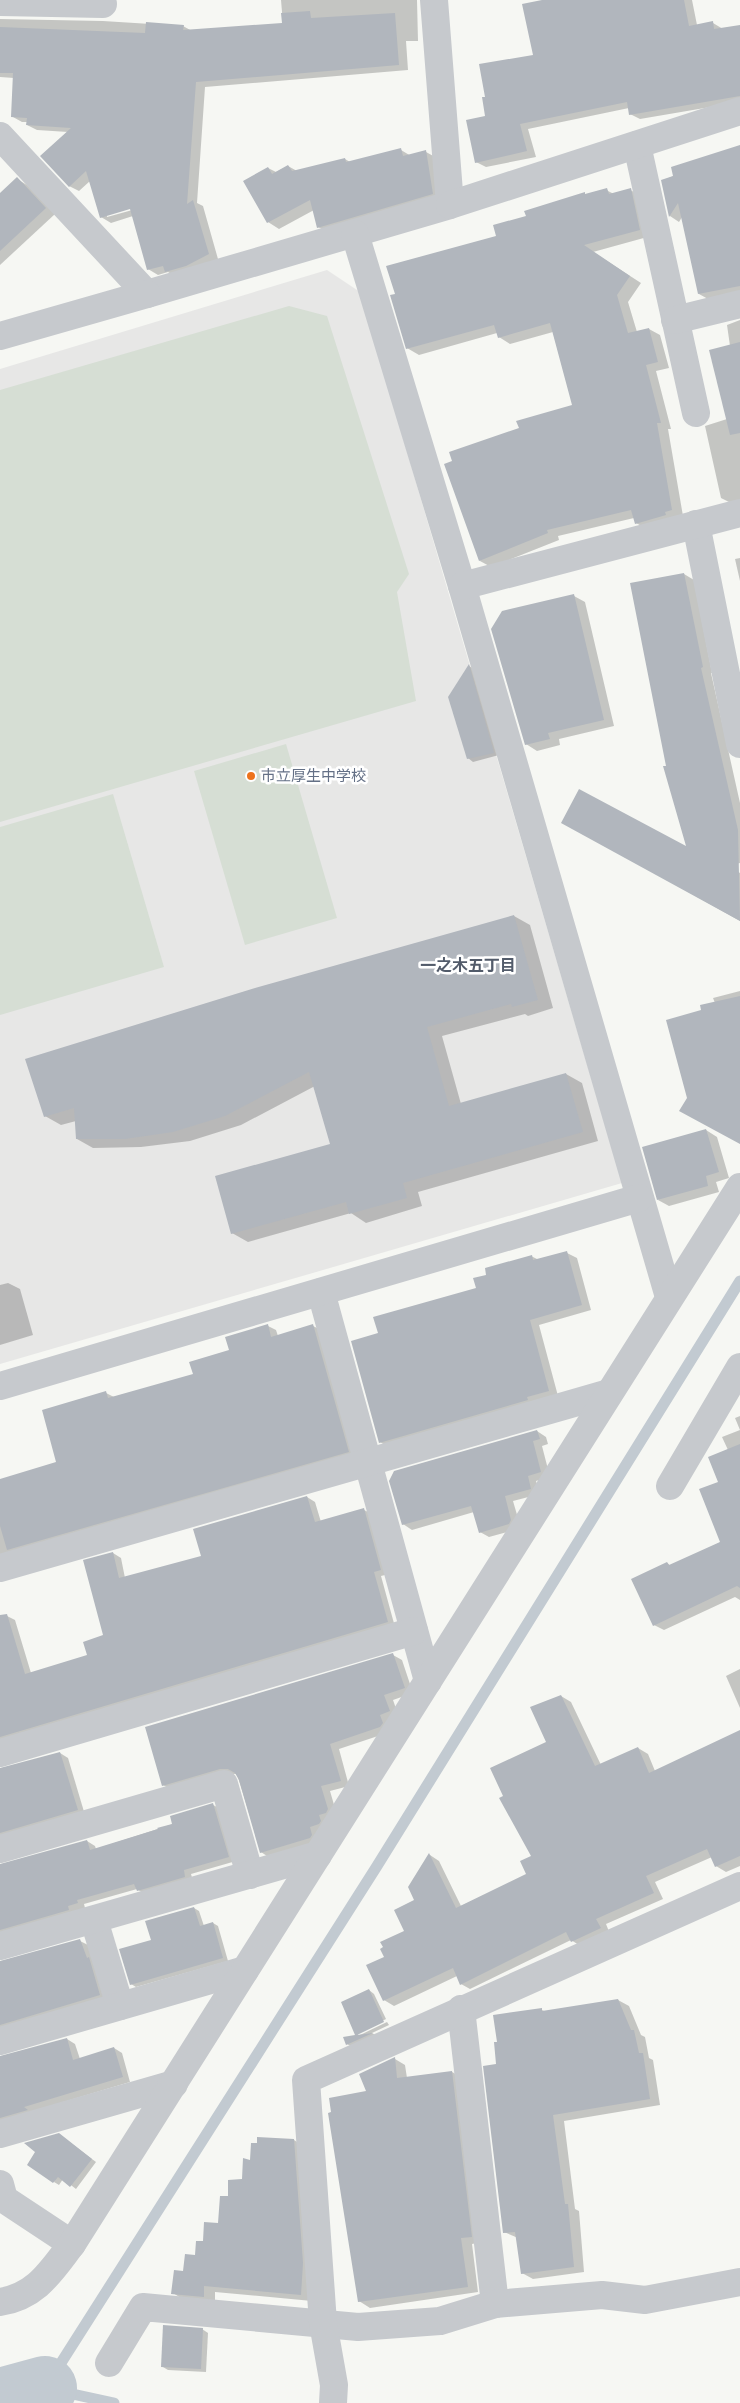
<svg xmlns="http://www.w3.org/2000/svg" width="740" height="2403" viewBox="0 0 740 2403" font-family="'DejaVu Sans','Noto Sans JP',sans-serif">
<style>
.built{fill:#e7e7e6}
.park{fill:#d6ded4}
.shadow{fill:#0003;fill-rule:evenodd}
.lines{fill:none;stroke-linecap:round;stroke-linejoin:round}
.stream{stroke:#c2cad1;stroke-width:11}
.river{stroke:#c2cad1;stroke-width:64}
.building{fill:#b1b6bd}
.minor{stroke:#c6c9cd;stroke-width:28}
.poi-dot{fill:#ed731d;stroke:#fff;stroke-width:2}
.labels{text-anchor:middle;stroke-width:5;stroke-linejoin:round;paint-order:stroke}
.poi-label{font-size:15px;fill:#647086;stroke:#fff;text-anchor:start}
.neighbourhood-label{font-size:16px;font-weight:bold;fill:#525b6a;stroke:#fff}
</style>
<rect width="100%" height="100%" fill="#f6f7f3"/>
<!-- built -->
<path class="built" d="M327,270L360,292L622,1183L0,1364V369Z"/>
<!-- park -->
<g class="park">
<path d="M289,306L327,316L409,574L397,592L416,701L0,822V390Z"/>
<path d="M286,744L337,918L245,945L194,771Z"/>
<path d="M113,794L164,967L0,1015V827Z"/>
</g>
<!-- shadow -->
<g class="shadow">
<path d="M281,0H417L418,41H406L408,70L205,87L197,203L203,206L218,259L176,277L168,272L158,275L148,269L133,216L111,223L101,217L90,181L79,191L69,186L68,132L37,130L27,125L28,122H22L13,117L14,78L0,77V19L103,21L183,26L192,31L283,24ZM136,206V209L107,217V215Z"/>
<path d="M548,0H692L697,25L713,23L723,29L740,26V102L640,119L630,114L629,108L528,129L536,157L486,167L476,162L487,117V98L534,56Z"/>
<path d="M740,147V296L708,299L699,294L682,217L679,222L670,216L662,181Z"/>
<path d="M401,150L411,156L426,152L437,158L444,200L330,233L318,227L314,210L279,229L268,222V168L276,172L288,166L297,171L345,159L350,162Z"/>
<path d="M17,179L27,185L55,214L0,265V195Z"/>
<path d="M606,190L614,194L630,190L642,196L651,236L593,252L641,283L628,302L637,332L649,329L660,335L669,368L656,371L671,429H668L683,516L647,529L636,523L634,518L558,536L559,540L491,567L480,561L520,429L573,406L553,332L510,344L499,337L497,333L419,355L407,348L498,237L527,217L585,194L587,195Z"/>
<path d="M740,320V501L731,503L721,498L705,426L727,419L730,346L727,325Z"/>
<path d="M740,558V581L735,559Z"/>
<path d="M684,574L694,580L712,673H711L740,803V863L729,866L740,873V921L660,876L688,849L668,767Z"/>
<path d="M574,596L585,602L614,726L559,739L560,745L537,751L526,744Z"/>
<path d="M469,666L474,669L499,755L473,762L468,758Z"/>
<path d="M514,916L530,925L553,1008L528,1016L525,1014L442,1036L461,1104L566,1074L582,1083L598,1141L418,1192L422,1206L366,1223L351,1213L248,1242L232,1233L331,1145L315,1086L241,1125L190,1141L141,1147L93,1148L77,1139L76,1121L61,1125L45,1116L256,989Z"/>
<path d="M740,991V1143L688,1099L703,1011L715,1003L713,998Z"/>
<path d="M706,1130L717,1137L729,1178L716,1182L719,1192L669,1206L658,1200Z"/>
<path d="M567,1253L577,1258L591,1310L539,1325L558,1396L390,1448L380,1442L379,1334L477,1289L487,1276L531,1256L539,1260Z"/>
<path d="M8,1283L20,1289L33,1335L0,1345V1285Z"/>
<path d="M268,1326L276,1330L278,1336L313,1326L321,1330L356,1456L0,1560V1480L58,1463L106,1393L114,1397L194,1375Z"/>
<path d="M740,1416V1430L735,1418Z"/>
<path d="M740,1430V1600L735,1597L664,1630L654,1625L667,1563L671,1566L721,1542L720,1483L728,1450L722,1437Z"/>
<path d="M537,1431L546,1437L548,1444L542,1446L550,1477L536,1481L540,1494L513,1501L520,1525L518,1529L489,1537L480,1532L474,1512L412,1530L403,1524Z"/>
<path d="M307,1497L315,1502L321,1522L364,1510L372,1514L389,1574L381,1576L395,1627L0,1745V1618L7,1616L15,1620L31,1673L89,1656L105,1636L113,1553L121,1558L125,1578L203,1557Z"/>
<path d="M393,1655L402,1660L413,1693L393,1700L399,1717L390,1732L339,1749L349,1786L330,1791L337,1815L321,1841L270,1858L261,1852L237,1774H230L172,1790L163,1785Z"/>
<path d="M740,1669V1708L726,1676Z"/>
<path d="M561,1696L571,1702L601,1765L638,1748L648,1754L655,1771L740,1732V1866L726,1872L716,1866L712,1857L655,1882L663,1899L606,1924L610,1934L582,1947L571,1940L470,1989L461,1984L457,1976L394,2006L384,2000L385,1957L406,1932L430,1855L439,1861L461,1906L528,1875L533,1857L505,1796L547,1743Z"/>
<path d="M60,1753L68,1758L85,1815L0,1841V1769Z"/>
<path d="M213,1805L221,1809L236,1861L191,1874L193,1881L146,1895L137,1889L84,1904L85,1908L0,1938V1865L87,1841L95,1846L96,1849L173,1824Z"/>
<path d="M194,1908L199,1911L204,1926L213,1923L218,1926L228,1961L136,1987L131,1984L152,1941Z"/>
<path d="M80,1941L88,1945L108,2000L0,2033V1962Z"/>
<path d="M369,1990L374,1994L386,2019L358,2033V2036L387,2022L389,2025L372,2033L377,2036L352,2047L347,2044L357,2036L343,2003Z"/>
<path d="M618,2000L629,2006L641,2035L645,2037L649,2058L653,2060L660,2105L564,2121L575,2209L579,2211L584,2272L533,2279L522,2273L518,2238L504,2232L498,2065L542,2010L546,2012Z"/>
<path d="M67,2039L75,2044L80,2059L114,2048L122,2053L130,2082L0,2121V2057Z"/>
<path d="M395,2059L405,2065L407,2078L452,2072L463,2078L482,2242L472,2244L478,2292L370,2308L359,2301L368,2092Z"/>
<path d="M64,2138L96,2162L76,2189L63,2179L59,2185L54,2182Z"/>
<path d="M258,2138L294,2140L305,2147L312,2301L215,2292V2303L184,2300L173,2293L204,2243L220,2224L229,2198L244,2180L258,2144Z"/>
<path d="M202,2329L208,2333L206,2372L168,2370L163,2367Z"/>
</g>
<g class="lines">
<!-- stream -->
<path class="stream" d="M114,2403L45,2388L377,1866L740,1281"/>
<!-- river -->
<path class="river" d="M0,2400L45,2388"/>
</g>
<!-- building -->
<g class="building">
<path d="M542,0H684L689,26L713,21L714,29L740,25V96L629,115L627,102L520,124L527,151L475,163L466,120L485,116L482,97H485L479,64L533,55L522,4Z"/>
<path d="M310,11L311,18L395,13L399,65L196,82L187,204L193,200L209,254L186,266L165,272L163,266L147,270L130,209L100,218L86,171L69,187L40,156L71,128L26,125L27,118L11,117L13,73H0V27L145,33L146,22L184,25L183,30L282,23L281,13Z"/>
<path d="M740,145V286L698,294L678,203L669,217L661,180L673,176L671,167Z"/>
<path d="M401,148L403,156L426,150L433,194L317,228L310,200L267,223L243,181L268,167L272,174L288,165L292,171L345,158L346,162Z"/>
<path d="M17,177L46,208L0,251V193Z"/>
<path d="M607,188L609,194L631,188L640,230L584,245L630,276L617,295L628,333L649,328L658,362L646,365L661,423H657L672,510L665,512L666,515L635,524L631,510L547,530L548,533L479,561L444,464L452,461L449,452L519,428L516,421L572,405L550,323L498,338L494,325L406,349L390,295L395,294L386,266L496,236L493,225L526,216L524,211L585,192V194Z"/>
<path d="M740,342V433L730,435L709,350Z"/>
<path d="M684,573L703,667L701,668L738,830L740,921L561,823L579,789L686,846L663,766H666L630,583Z"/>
<path d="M574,594L604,720L548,733L550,739L525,745L491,629L502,611Z"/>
<path d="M469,664L494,753L467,759L448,697Z"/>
<path d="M514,915L538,1000L512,1007L511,1004L427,1027L449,1106L566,1073L583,1132L403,1183L407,1198L349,1214L346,1202L231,1234L215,1176L330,1144L309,1072L225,1116L173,1132L125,1139H76L74,1108L44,1117L25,1059L255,988Z"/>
<path d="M740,996V1144L679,1111L687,1098L666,1020L701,1010L700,1005Z"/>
<path d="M706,1129L719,1172L706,1176L708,1186L657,1200L642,1147Z"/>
<path d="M567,1251L582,1305L530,1320L549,1391L527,1397L528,1400L379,1443L351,1341L378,1333L373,1317L476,1288L473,1278L486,1275L485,1268L532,1255L533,1260Z"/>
<path d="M268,1324L271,1337L313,1324L349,1452L7,1550L0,1526V1479L56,1462L42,1410L106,1391L108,1398L193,1374L189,1362L229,1350L225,1337Z"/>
<path d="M537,1430L540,1439L533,1441L541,1472L528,1476L531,1489L505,1496L511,1520L509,1524L479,1533L471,1506L402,1525L389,1481L394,1471Z"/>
<path d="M740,1444V1588L737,1586L653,1626L631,1579L667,1562L669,1565L720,1542L699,1489L718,1482L708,1457Z"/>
<path d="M307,1496L315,1522L364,1508L381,1570L374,1572L388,1622L0,1737V1615L7,1614L25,1674L87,1655L83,1642L103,1635L83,1560L113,1552L119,1578L201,1556L193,1529Z"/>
<path d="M393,1653L405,1688L384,1695L390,1711L380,1715L383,1723L380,1727L330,1744L341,1781L321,1786L328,1809L326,1813L319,1815L321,1821L319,1824L310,1827L312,1835L310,1838L260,1853L239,1780L235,1773L228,1769H220L162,1786L145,1727Z"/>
<path d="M561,1695L595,1766L638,1747L649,1773L740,1730V1856L715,1867L707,1849L646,1876L654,1893L596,1919L601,1928L571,1942L566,1932L460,1985L453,1968L383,2001L366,1965L384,1957L380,1949L383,1947L380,1942L404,1931L394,1910L414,1900L408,1887L429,1853L456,1908L526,1874L520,1861L531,1856L499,1798L503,1796L490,1768L546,1742L530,1707Z"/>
<path d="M60,1752L78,1810L0,1833V1768Z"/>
<path d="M213,1803L229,1857L184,1870L185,1877L137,1891L134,1884L77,1900L78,1903L68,1906L69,1910L0,1930V1864L87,1840L90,1850L158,1829L157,1828L172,1824L170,1816Z"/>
<path d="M194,1907L200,1926L213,1922L223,1958L130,1985L119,1949L151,1940L145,1921Z"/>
<path d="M80,1939L87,1958L89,1957L100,1995L0,2025V1961Z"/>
<path d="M369,1989L384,2022L357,2035L373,2033L346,2045L343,2037L355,2035L341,2002Z"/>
<path d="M618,1999L631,2030H634L639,2053H643L650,2099L553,2115L565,2204H568L574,2267L521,2274L515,2232L503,2233L483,2066L496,2064L494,2042H497L493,2015L542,2008V2011Z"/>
<path d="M67,2038L73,2060L114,2047L123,2077L24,2107L28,2110L0,2118V2056Z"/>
<path d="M395,2057L397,2078L452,2071L472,2237L461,2238L468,2287L358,2302L328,2113L331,2112L329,2098L366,2091L359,2074Z"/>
<path d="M59,2133L92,2159L70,2187L58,2177L53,2183L27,2165L35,2152L24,2143Z"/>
<path d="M257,2137L294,2139L303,2263L301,2295L204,2286V2297L171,2294L174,2270L183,2271L185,2254L195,2255L196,2241H203L204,2222L218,2223L220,2196H228V2180L242,2179L243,2158L250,2160L251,2143H257Z"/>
<path d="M163,2325L203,2328L201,2369L161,2367Z"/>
</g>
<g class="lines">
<!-- minor -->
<g class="minor">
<path d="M0,2L103,4"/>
<path d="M0,136L147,294L450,205L434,0"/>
<path d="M637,145L696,413"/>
<path d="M450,205L740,111"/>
<path d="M355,234L462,586L669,1297"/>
<path d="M675,320L740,304"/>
<path d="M0,336L147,294"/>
<path d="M696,524L740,744"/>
<path d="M462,586L740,513"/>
<path d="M321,1292L428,1681"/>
<path d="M0,1386L639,1198"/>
<path d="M670,1486L740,1367"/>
<path d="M0,1568L609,1393"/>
<path d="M0,1753L414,1631"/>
<path d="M0,1849L224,1784L250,1875"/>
<path d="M94,1920L120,2006"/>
<path d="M0,1946L318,1855"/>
<path d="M461,2009L495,2304"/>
<path d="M0,2041L245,1970"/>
<path d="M0,2134L174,2084"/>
<path d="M0,2184L4,2199L72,2244"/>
<path d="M0,2302C37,2296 51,2271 72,2244L740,1187"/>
<path d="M109,2363L143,2307L358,2327L440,2321L495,2304L602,2295L645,2300L740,2282"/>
<path d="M333,2403L334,2385L323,2323L306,2080L740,1886"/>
</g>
</g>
<!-- markers -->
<circle class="poi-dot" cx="251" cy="776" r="5"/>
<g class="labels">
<!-- poi labels -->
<g class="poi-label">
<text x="261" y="781">市立厚生中学校</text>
</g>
<!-- neighbourhood labels -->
<g class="neighbourhood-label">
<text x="468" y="971">一之木五丁目</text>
</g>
</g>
</svg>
